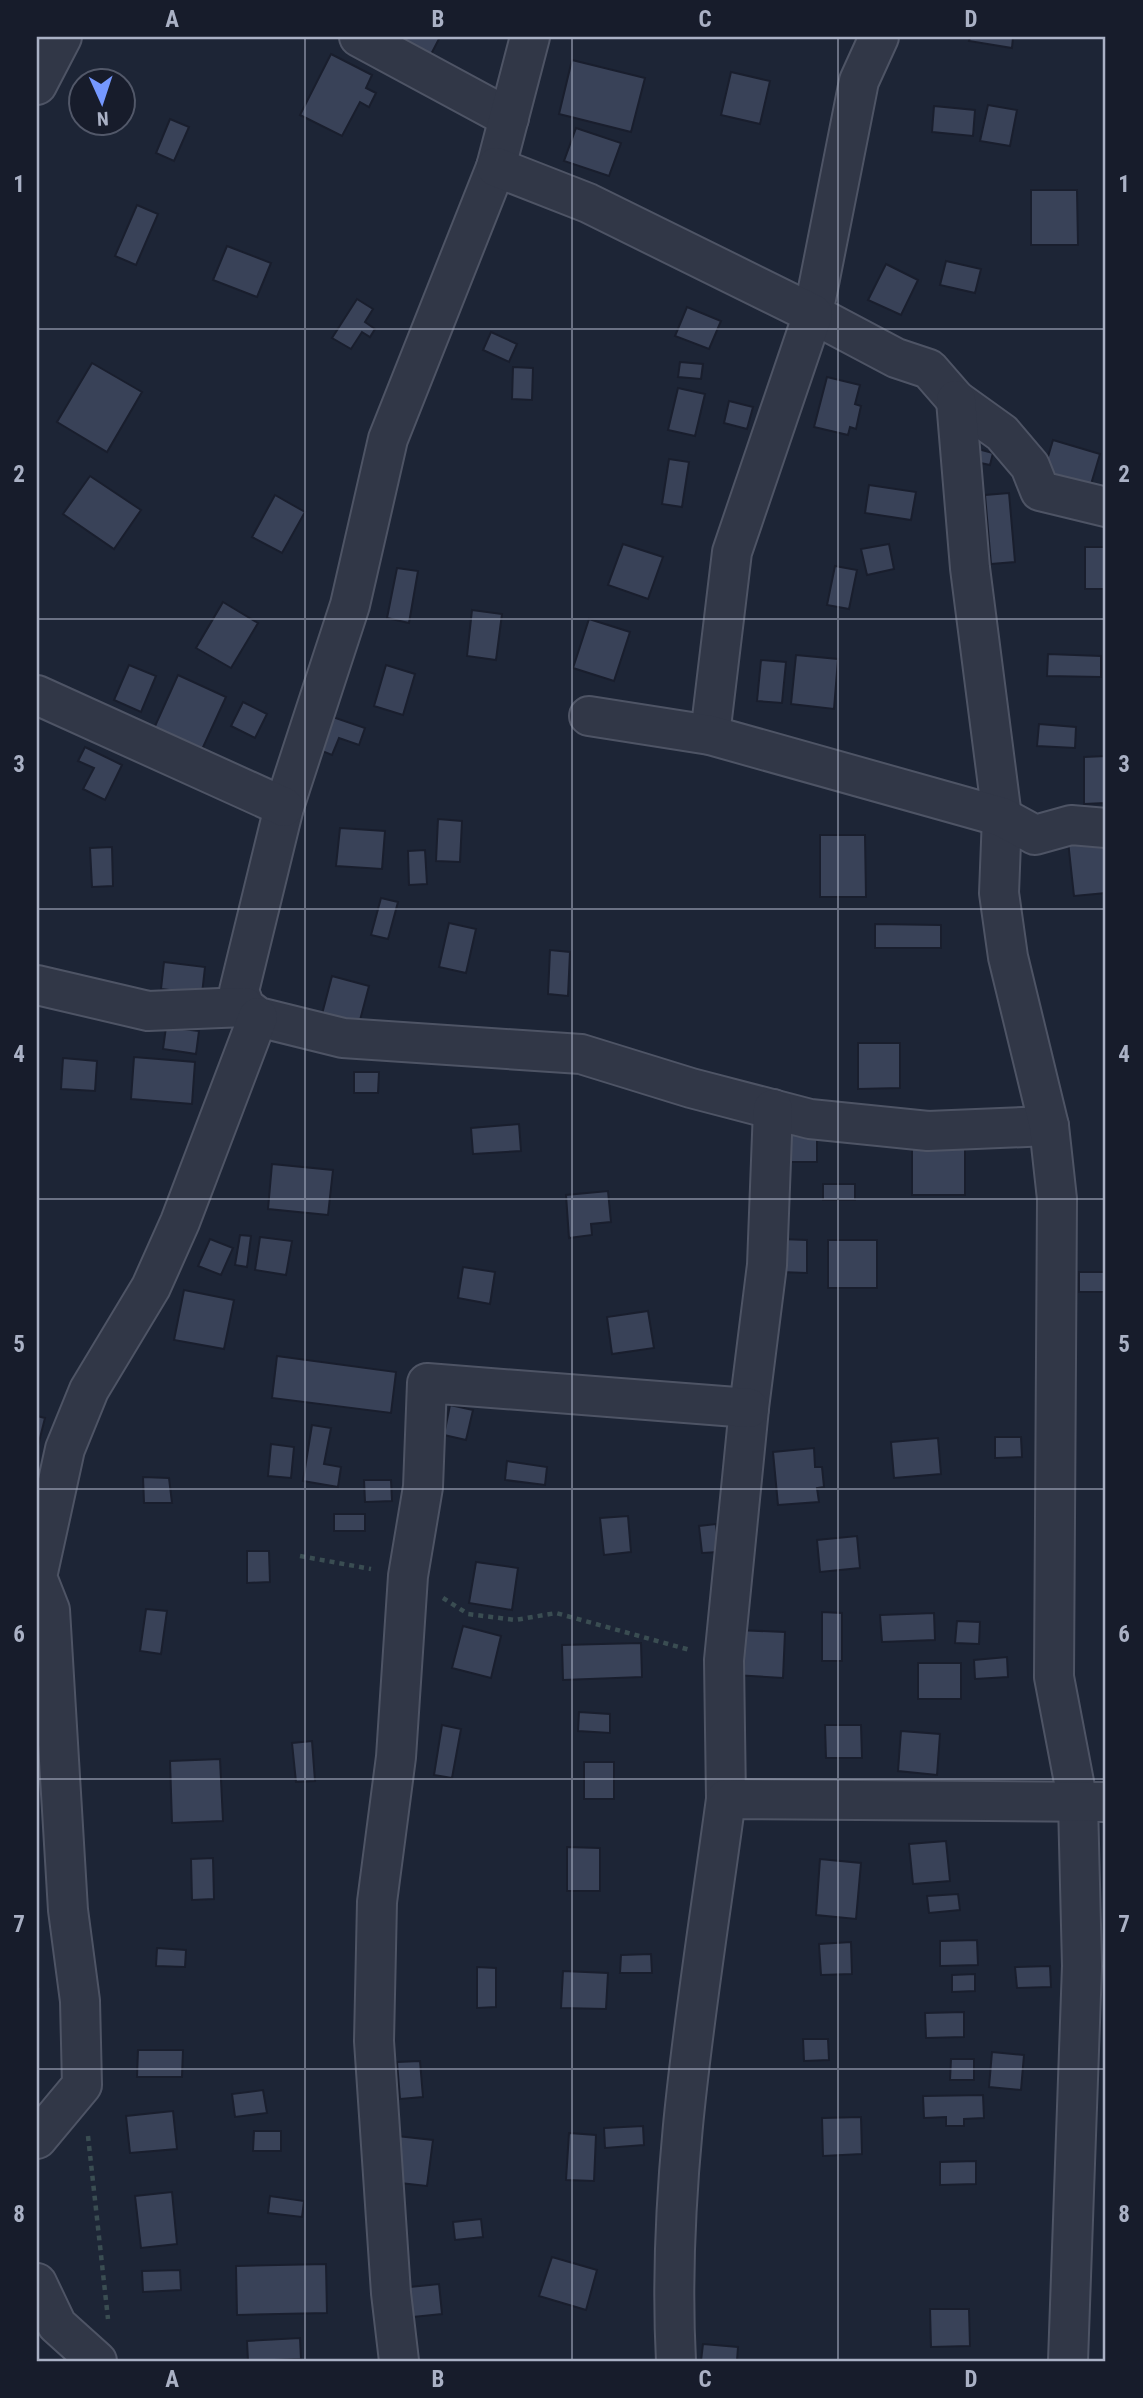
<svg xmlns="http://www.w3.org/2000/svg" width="1143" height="2398" viewBox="0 0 1143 2398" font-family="'Roboto Condensed',sans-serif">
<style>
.building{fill:#394258;stroke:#191e2d;stroke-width:2}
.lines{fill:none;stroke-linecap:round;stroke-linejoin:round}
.street-casing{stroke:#4e5465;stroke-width:42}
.path{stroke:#3a4d52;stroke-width:4.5;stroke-dasharray:5 5;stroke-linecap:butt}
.street{stroke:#313747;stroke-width:38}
.grid{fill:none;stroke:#aab1c5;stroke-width:2;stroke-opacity:0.55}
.neatline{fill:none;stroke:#aab1c5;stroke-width:2.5}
.grid-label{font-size:23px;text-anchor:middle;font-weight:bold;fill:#aab1c5}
</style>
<rect width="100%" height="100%" fill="#1d2536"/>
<!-- building -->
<g class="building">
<path d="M389,37H440L428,60Z"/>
<path d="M970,37H1013L1012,48L969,41Z"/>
<path d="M331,54L372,75L366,88L376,93L369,107L360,102L342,136L300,115Z"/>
<path d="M572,60L645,78L631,132L559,114Z"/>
<path d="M731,72L770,81L760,124L721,115Z"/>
<path d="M988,105L1017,110L1010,146L980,141Z"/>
<path d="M934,106L975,110L973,136L932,132Z"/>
<path d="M170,119L189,127L174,161L156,153Z"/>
<path d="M576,128L621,143L609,176L564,161Z"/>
<path d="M1031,190H1077L1078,245H1031Z"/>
<path d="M137,205L158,214L136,265L115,256Z"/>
<path d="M227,246L271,263L257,297L213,280Z"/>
<path d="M946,261L981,269L975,293L940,285Z"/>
<path d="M886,264L918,280L901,315L868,300Z"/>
<path d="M357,299L373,309L365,322L375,329L370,337L362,332L351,349L332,338Z"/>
<path d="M687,307L721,321L709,349L675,336Z"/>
<path d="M491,332L517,344L509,362L483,350Z"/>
<path d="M680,362L703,364L701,379L678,377Z"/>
<path d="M92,363L142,392L107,452L57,422Z"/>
<path d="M513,367L533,368L532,400L512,399Z"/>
<path d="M827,377L860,385L855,404L861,406L856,429L850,427L848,435L814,427Z"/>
<path d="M678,388L705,394L695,436L668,430Z"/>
<path d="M729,401L753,407L747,429L724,423Z"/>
<path d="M1053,440L1100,454L1089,491L1042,477Z"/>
<path d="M974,448L993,453L990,465L971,461Z"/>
<path d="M669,459L689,462L682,507L662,504Z"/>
<path d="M90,476L141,510L114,549L63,514Z"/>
<path d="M869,485L916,492L911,520L865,513Z"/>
<path d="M1009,493L1015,562L991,564L985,495Z"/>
<path d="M275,495L305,512L282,553L252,537Z"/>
<path d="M623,544L663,557L648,599L608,585Z"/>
<path d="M889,544L894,569L867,575L861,549Z"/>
<rect x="1085" y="547" width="21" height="42"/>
<path d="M835,566L857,570L849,609L827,605Z"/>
<path d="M397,568L418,571L409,623L387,618Z"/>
<path d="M223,602L258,623L231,668L196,648Z"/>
<path d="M472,610L502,614L496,660L467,656Z"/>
<path d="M589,619L630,632L614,681L573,668Z"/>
<path d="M1048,654L1101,656V677L1047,676Z"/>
<path d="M796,655L838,659L834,709L791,704Z"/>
<path d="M761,660L786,662L782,703L757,701Z"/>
<path d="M129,665L156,676L141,712L114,700Z"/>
<path d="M386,665L415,674L403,715L374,706Z"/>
<path d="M178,675L226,697L199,756L151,735Z"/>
<path d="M243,702L267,714L255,738L231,726Z"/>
<path d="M324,714L365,728L359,745L339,738L332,755L312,747Z"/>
<path d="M1039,724L1076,727L1075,748L1037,746Z"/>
<path d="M85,747L122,765L105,800L83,789L94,768L78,761Z"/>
<path d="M1106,756V803L1084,804V757Z"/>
<path d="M438,819L462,821L460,862L436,861Z"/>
<path d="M340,828L385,831L382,869L336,866Z"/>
<path d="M820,835H865L866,897H820Z"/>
<path d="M1106,837V893L1074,896L1068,841Z"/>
<path d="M112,847L113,886L92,887L90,848Z"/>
<path d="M425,850L427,884L409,885L408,851Z"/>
<path d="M381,898L398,902L388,939L371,935Z"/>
<path d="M449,923L476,929L466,973L439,967Z"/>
<path d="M875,924L941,925V948H875Z"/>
<path d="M550,950L570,952L568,996L548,994Z"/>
<path d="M164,962L205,967L202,994L161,989Z"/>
<path d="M332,976L369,986L359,1024L322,1014Z"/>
<path d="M166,1027L199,1031L196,1054L163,1049Z"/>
<path d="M858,1043H900V1088L858,1089Z"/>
<path d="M134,1057L195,1062L192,1104L131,1099Z"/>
<path d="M63,1058L97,1061L95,1091L61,1089Z"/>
<path d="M354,1072H379L378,1093H354Z"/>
<path d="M519,1124L521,1151L473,1154L471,1128Z"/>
<path d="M788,1134L817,1135V1162H787Z"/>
<rect x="912" y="1144" width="53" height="51"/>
<path d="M272,1164L333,1170L328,1215L268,1209Z"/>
<rect x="823" y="1184" width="32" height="16"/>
<path d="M608,1191L611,1222L591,1224L592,1235L569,1238L566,1195Z"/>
<path d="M240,1235L251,1236L247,1267L235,1265Z"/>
<path d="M260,1237L292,1241L286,1275L255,1270Z"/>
<path d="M210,1239L233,1248L221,1275L198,1266Z"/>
<path d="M780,1239L807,1240V1273L780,1272Z"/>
<rect x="828" y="1240" width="49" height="48"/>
<path d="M463,1267L495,1272L490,1304L458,1298Z"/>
<rect x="1079" y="1272" width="27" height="20"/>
<path d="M184,1290L234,1300L224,1349L174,1340Z"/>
<path d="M648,1311L654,1348L612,1354L607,1317Z"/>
<path d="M277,1356L396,1372L391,1413L272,1398Z"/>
<path d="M450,1405L473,1410L466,1440L444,1435Z"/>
<path d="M37,1416L45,1418L38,1446H37Z"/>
<path d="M312,1425L331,1428L324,1464L341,1467L338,1487L303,1481Z"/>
<path d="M995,1437H1021L1022,1457L995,1458Z"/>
<path d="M938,1438L941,1474L894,1478L891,1442Z"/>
<path d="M271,1444L294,1447L291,1478L268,1476Z"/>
<path d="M814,1448L815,1467H822L824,1487L817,1488L819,1502L778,1505L773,1452Z"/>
<path d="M507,1461L547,1467L545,1485L505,1480Z"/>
<path d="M143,1477L169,1478L172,1503H144Z"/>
<path d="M364,1480H391L392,1501L365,1502Z"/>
<rect x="334" y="1514" width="31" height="17"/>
<path d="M628,1516L631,1552L604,1555L600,1518Z"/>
<path d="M716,1524L719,1552L702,1553L699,1526Z"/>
<path d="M857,1536L860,1568L820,1572L817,1540Z"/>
<path d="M247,1551H269L270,1582L247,1583Z"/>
<path d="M476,1562L518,1568L512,1610L469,1603Z"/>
<path d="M146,1609L167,1611L161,1654L140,1651Z"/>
<path d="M822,1612L842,1613V1661H822Z"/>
<path d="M934,1613L935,1640L882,1642L880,1615Z"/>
<path d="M957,1621L980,1622L979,1644L955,1643Z"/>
<path d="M463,1626L501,1636L491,1678L452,1668Z"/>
<path d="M737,1630L785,1632L783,1678L734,1675Z"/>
<path d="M641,1643L642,1677L563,1680L562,1645Z"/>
<path d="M1007,1657L1008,1677L975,1679L974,1660Z"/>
<rect x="918" y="1663" width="43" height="36"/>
<path d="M579,1712L610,1714V1733L578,1731Z"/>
<path d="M442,1725L461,1729L452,1778L434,1775Z"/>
<path d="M825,1725H861L862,1758H826Z"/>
<path d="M901,1731L940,1734L937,1775L898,1771Z"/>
<path d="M312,1741L315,1781L296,1782L292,1743Z"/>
<path d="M220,1759L223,1821L172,1823L170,1761Z"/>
<rect x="584" y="1762" width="30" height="37"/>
<path d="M946,1841L950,1881L913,1884L909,1844Z"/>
<path d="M567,1847L600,1848V1891H567Z"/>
<path d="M213,1858L214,1899L192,1900L191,1859Z"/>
<path d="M820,1859L861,1863L856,1919L816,1915Z"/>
<path d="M958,1894L960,1910L929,1913L927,1896Z"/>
<path d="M977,1940L978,1965L940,1966V1941Z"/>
<path d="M851,1942L852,1974L821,1975L819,1944Z"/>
<path d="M37,1946H38L39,1987H37Z"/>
<path d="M157,1948L186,1950L185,1967L156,1966Z"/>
<path d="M651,1954L652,1973H620L621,1955Z"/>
<path d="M1050,1966L1051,1987L1017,1988L1015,1967Z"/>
<path d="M477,1967L496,1968V2007L477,2008Z"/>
<path d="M563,1971L608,1973L606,2009L561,2008Z"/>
<path d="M975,1974V1991L952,1992V1975Z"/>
<path d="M964,2012V2037L926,2038L925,2013Z"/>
<path d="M803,2039H828L829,2060L804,2061Z"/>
<path d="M138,2050H183L182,2077H137Z"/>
<path d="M992,2052L1024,2055L1021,2090L989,2087Z"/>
<path d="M951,2059H974V2080H950Z"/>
<path d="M420,2061L423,2097L400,2099L397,2062Z"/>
<path d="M263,2090L267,2113L235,2117L232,2094Z"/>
<path d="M983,2095L984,2118L964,2119V2126H946V2117L924,2118L923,2096Z"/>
<path d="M173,2111L177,2149L130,2153L126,2116Z"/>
<path d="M861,2117L862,2154L823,2156L822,2118Z"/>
<path d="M643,2126L644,2145L605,2148L604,2128Z"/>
<path d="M254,2131H281V2151H253Z"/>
<path d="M569,2133L596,2135L594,2181L566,2180Z"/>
<path d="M397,2136L433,2140L427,2186L391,2182Z"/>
<path d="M976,2161V2184L940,2185V2162Z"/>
<path d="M172,2192L177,2244L141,2248L135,2196Z"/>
<path d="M270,2196L304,2201L302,2217L268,2213Z"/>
<path d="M481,2219L483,2237L455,2240L453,2222Z"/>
<path d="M552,2257L597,2270L586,2310L539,2296Z"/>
<path d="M326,2264L327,2313L237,2315L236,2266Z"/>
<path d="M180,2270L181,2290L143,2292L142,2271Z"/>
<path d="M439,2284L442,2314L403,2318L400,2288Z"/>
<path d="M930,2309H969L970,2346L931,2347Z"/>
<path d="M300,2338L301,2359L248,2361L247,2341Z"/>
<path d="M703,2344L738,2347L737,2361H701Z"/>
</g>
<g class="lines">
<defs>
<g id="street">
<path d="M359,37L509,118"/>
<path d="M530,37L496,167L388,439L350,605L284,807L239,991L245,1007L258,1017L343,1038L581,1054L691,1088L810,1119L928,1131L1049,1126"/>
<path d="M879,37L859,81L813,314L896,358L929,369L956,400L1002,433L1030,466L1040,491L1106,507"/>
<path d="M37,85L62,37"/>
<path d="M496,167L588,203L813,314L732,552L710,735"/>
<path d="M956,400L970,568L1002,817L999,893L1008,957L1049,1126L1057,1199L1054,1677L1078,1803L1082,1966L1068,2361"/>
<path d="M37,695L284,807"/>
<path d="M589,716L710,735L1002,817L1035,835L1071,825L1106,828"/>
<path d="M37,985L148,1011L245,1007"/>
<path d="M726,1799L724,1660L749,1408L767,1265L773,1109"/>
<path d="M37,2139L82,2085L80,2001L68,1910L50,1610L37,1577L65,1449L89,1390L151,1287L180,1222L258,1017"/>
<path d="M37,2283L57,2325L97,2361"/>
<path d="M399,2361L391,2293L374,2041L377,1902L396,1757L408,1576L423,1487L427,1383L749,1408"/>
<path d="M676,2361C666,2173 701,1985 726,1799L1106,1802"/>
</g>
</defs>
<!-- street casing -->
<use href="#street" class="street-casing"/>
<!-- path -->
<g class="path">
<path d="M300,1556L371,1569"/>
<path d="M443,1598L468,1614L515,1620L556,1613L690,1650"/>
<path d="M88,2136L108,2319"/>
</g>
<!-- street -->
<use href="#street" class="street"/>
</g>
<!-- grid -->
<path class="grid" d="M305,37V2361M572,37V2361M838,37V2361M37,329H1106M37,619H1106M37,909H1106M37,1199H1106M37,1489H1106M37,1779H1106M37,2069H1106"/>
<!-- border -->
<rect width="1143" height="2398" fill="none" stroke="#171c2b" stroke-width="77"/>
<!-- north arrow -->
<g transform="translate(102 102) rotate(177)"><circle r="33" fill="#171c2b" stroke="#525869" stroke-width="2"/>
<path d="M0-5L12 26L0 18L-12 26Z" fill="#7598ff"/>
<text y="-10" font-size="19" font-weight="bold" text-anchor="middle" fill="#aab1c5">N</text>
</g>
<rect x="38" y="38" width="1066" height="2322" class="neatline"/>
<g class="grid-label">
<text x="172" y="27">A</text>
<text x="438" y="27">B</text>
<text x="705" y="27">C</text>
<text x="971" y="27">D</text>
<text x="19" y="192">1</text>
<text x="1124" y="192">1</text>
<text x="19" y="482">2</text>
<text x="1124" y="482">2</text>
<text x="19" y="772">3</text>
<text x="1124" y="772">3</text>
<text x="19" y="1062">4</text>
<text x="1124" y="1062">4</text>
<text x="19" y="1352">5</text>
<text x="1124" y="1352">5</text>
<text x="19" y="1642">6</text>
<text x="1124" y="1642">6</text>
<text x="19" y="1932">7</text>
<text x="1124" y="1932">7</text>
<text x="19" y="2222">8</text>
<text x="1124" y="2222">8</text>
<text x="172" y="2387">A</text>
<text x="438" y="2387">B</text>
<text x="705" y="2387">C</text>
<text x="971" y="2387">D</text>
</g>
</svg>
